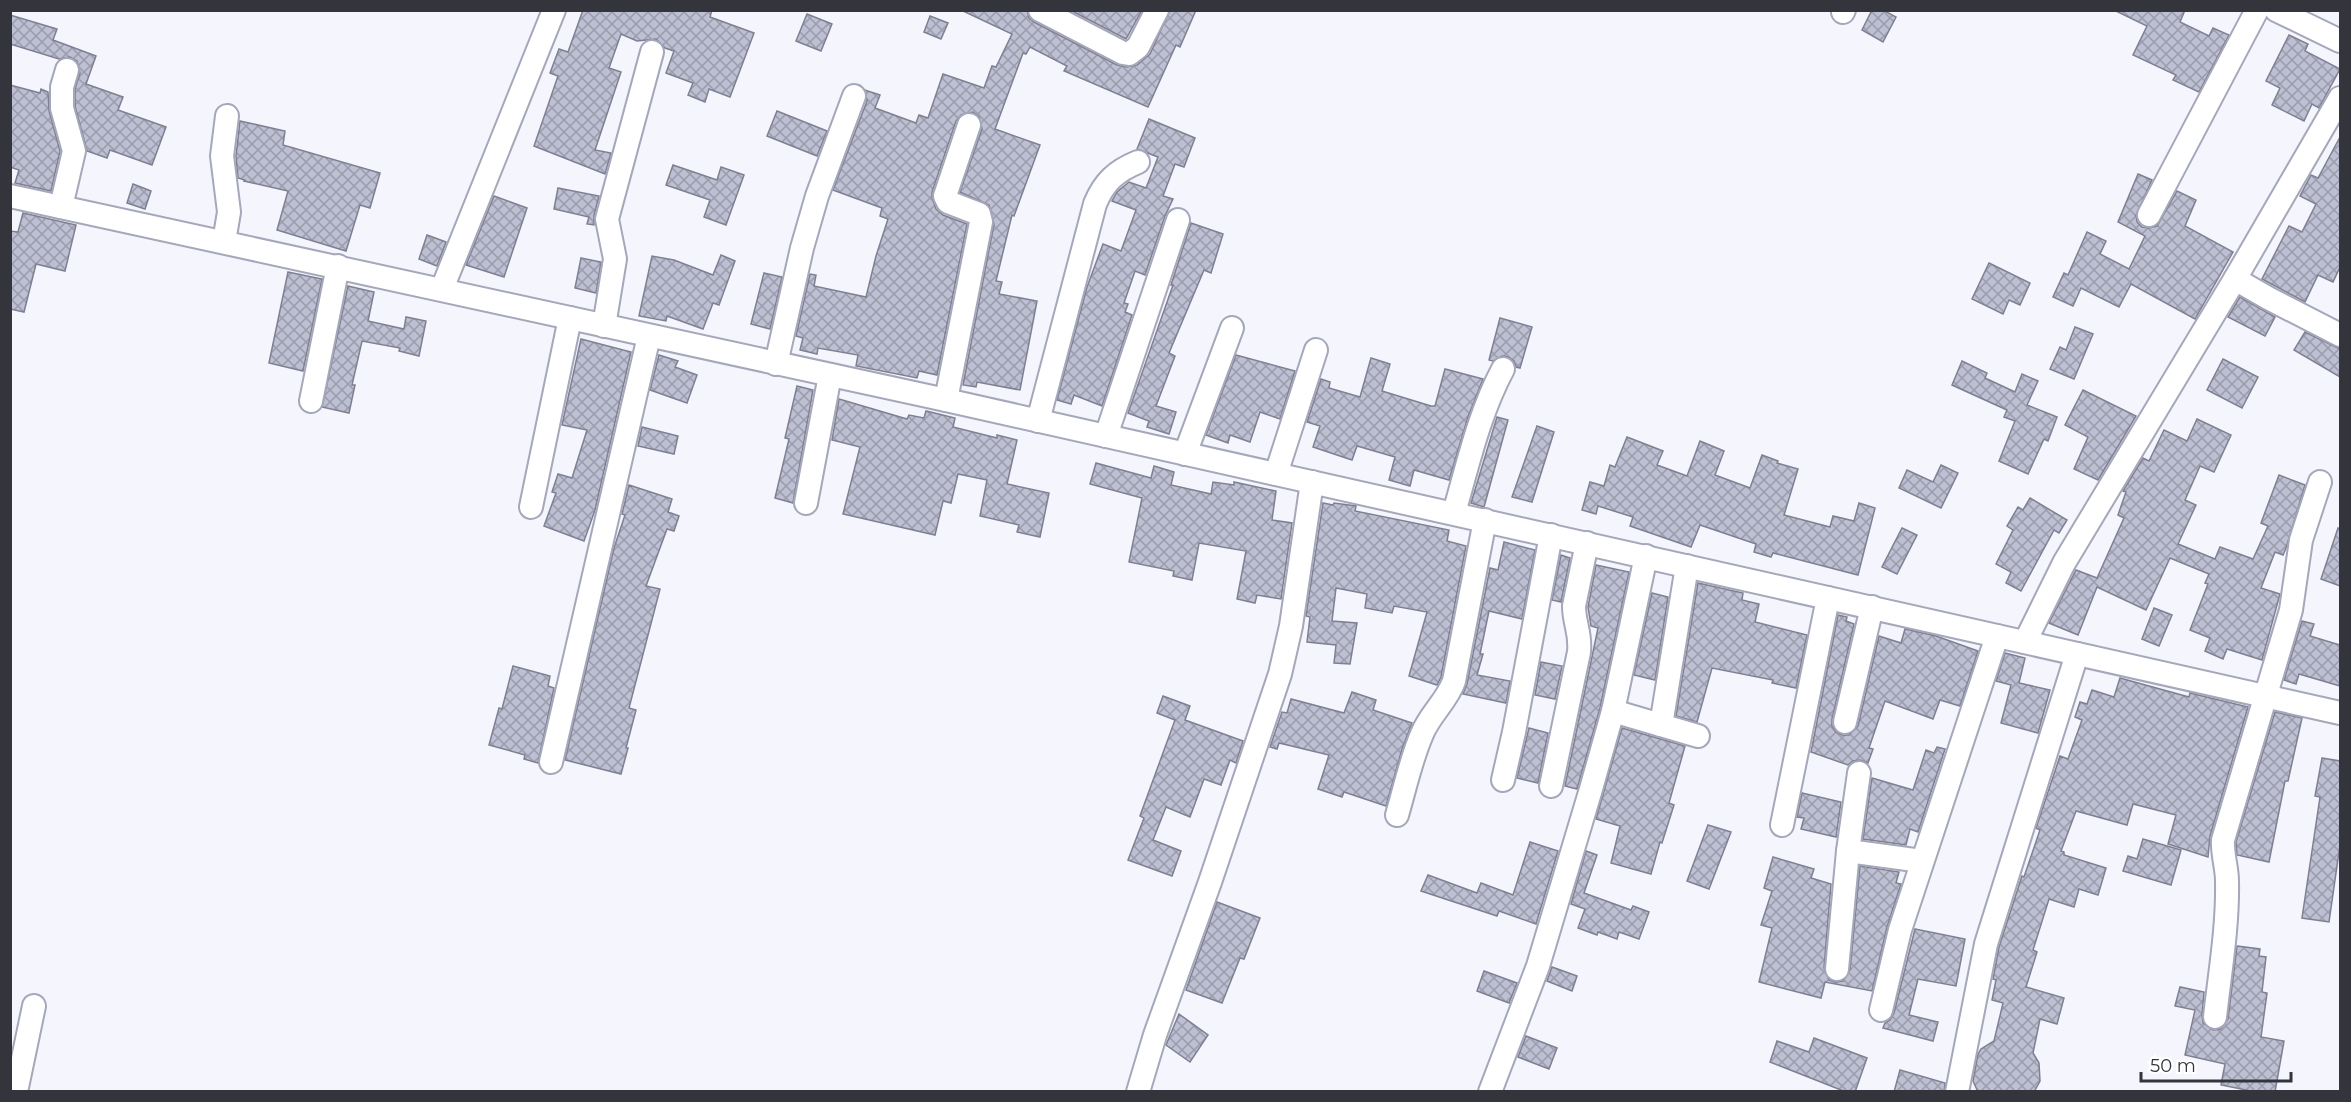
<svg xmlns="http://www.w3.org/2000/svg" width="2351" height="1102" viewBox="0 0 2351 1102" font-family="Montserrat,sans-serif">
<style>
.building{fill:url(#building-cross-hatch);stroke:#7e8092;stroke-width:1.5}
.lines{fill:none;stroke-linecap:round;stroke-linejoin:round}
.minor-casing{stroke:#a5a7ba;stroke-width:26}
.minor{stroke:#fff;stroke-width:22}
</style>
<defs>
<pattern id="building-cross-hatch" width="8" height="8" patternUnits="userSpaceOnUse" patternTransform="scale(1.5)"><rect width="8" height="8" fill="#bdbfd3"/><path d="M0 0l8 8M0 8l8-8" fill="none" stroke="#9a9cac"/></pattern>
</defs>
<rect width="100%" height="100%" fill="#f4f5fd"/>
<!-- building -->
<g class="building">
<path d="M583,10H712L710,17L754,33L730,97L709,89L705,102L688,95L693,83L666,73L674,51L665,48L656,39L637,41L621,34L609,68L621,72L595,150L611,153L605,174L534,146L558,76L550,73L559,49L568,52Z"/>
<path d="M961,10H1027L1029,18L1034,22L1117,65L1127,67L1137,65L1150,54L1170,10H1196L1180,47L1176,45L1148,107L1064,71L1067,66L1030,47L1026,54L1023,53L995,129L1040,145L1014,216L1012,215L996,281L1002,282L999,294L1037,301L1020,390L977,382L976,387L963,385L994,224L989,205L960,192L982,129L979,117L973,112L961,115L956,121L932,192V197L936,209L943,215L967,224L937,375L919,371L917,378L856,366L858,355L818,348L817,354L800,350L803,338L796,336L810,274L816,275L814,286L866,297L876,256L888,219L880,216L882,208L833,190L867,101L865,90L880,95L875,108L916,123L919,115L928,118L943,74L984,88L992,66L996,67L1012,34Z"/>
<path d="M1070,10H1142L1126,39Z"/>
<path d="M1872,10H1883L1896,17L1883,42L1862,30Z"/>
<path d="M2114,10H2185L2180,22L2209,36L2213,28L2229,35L2199,92L2173,80L2176,75L2133,55L2147,26Z"/>
<path d="M807,14L832,24L821,51L796,41Z"/>
<path d="M10,15L57,29L53,40L96,56L86,84L123,97L118,110L166,127L152,165L110,150L107,158L87,151L75,106V89L80,73L77,61L70,57L59,59L10,44Z"/>
<path d="M930,16L948,23L941,39L924,32Z"/>
<path d="M2289,35L2308,44L2305,51L2340,69L2319,108L2312,104L2304,121L2272,105L2280,88L2266,81Z"/>
<path d="M10,85L40,93L41,89L48,92L49,111L60,151L51,191L15,183L19,170L10,167Z"/>
<path d="M777,111L827,131L817,156L767,136Z"/>
<path d="M1149,119L1195,138L1184,167L1175,164L1163,196L1173,199L1165,216L1145,275L1135,271L1124,303L1128,304L1125,312L1132,315L1102,406L1074,395L1071,404L1057,400L1087,287L1103,244L1121,251L1136,210L1112,201L1117,192L1129,182L1146,188L1158,157L1137,149Z"/>
<path d="M240,121L285,131L283,145L380,173L370,208L360,205L346,251L277,230L288,191L244,181L245,180L238,178L236,156Z"/>
<path d="M2340,137V267L2333,282L2318,275L2305,302L2262,279L2289,226L2302,232L2316,204L2300,196L2311,175L2318,178Z"/>
<path d="M673,165L717,180L721,167L744,175L726,225L704,217L710,200L666,185Z"/>
<path d="M2138,174L2152,180L2136,215L2137,222L2142,227L2149,228L2157,226L2177,191L2196,200L2185,226L2233,252L2195,319L2131,284L2119,307L2081,288L2073,306L2053,297L2064,273L2068,275L2087,232L2106,241L2100,254L2129,269L2145,236L2118,222Z"/>
<path d="M133,184L151,191L145,209L127,203Z"/>
<path d="M558,188L599,196L594,215V225L587,224L589,217L554,209Z"/>
<path d="M494,196L527,208L504,277L466,265Z"/>
<path d="M23,213L76,225L65,271L36,264L24,312L10,309V231L18,232Z"/>
<path d="M1191,223L1223,234L1211,273L1204,270L1169,353L1175,356L1156,406L1176,412L1169,434L1147,427L1149,421L1128,413L1173,285H1171Z"/>
<path d="M427,235L446,242L437,266L419,259Z"/>
<path d="M721,255L735,261L719,305L713,303L703,329L667,316L666,321L639,316L652,256L674,260L713,275Z"/>
<path d="M581,258L601,262L596,293L575,288Z"/>
<path d="M1989,263L2030,283L2020,305L2009,300L2003,314L1972,299Z"/>
<path d="M288,272L322,279L303,371L269,363Z"/>
<path d="M764,273L782,277L770,329L751,324Z"/>
<path d="M348,286L374,292L368,321L404,329L406,317L426,321L419,356L399,351L400,348L362,341L352,385H355L349,413L322,407Z"/>
<path d="M2240,297L2275,317L2265,336L2228,317Z"/>
<path d="M1500,318L1532,327L1520,368L1516,367L1514,361L1508,357L1502,356L1493,361L1489,360Z"/>
<path d="M2075,327L2093,334L2074,379L2050,369L2060,347L2066,350Z"/>
<path d="M2305,332L2340,349V377L2294,350Z"/>
<path d="M581,339L631,352L595,510L584,541L544,526L556,493L552,492L558,474L572,478L587,430L562,425Z"/>
<path d="M659,355L678,361L675,367L697,375L687,403L650,390Z"/>
<path d="M1236,355L1295,371L1280,419L1260,412L1250,442L1230,435L1228,443L1206,435Z"/>
<path d="M1371,358L1390,364L1382,391L1431,406H1435L1445,369L1483,379L1468,417L1449,480L1414,470L1410,486L1389,480L1395,457L1357,446L1352,460L1313,447L1320,426L1307,422L1321,379L1330,382L1329,388L1360,397Z"/>
<path d="M2223,359L2258,377L2242,408L2207,390Z"/>
<path d="M1962,361L1987,373L1985,378L2015,392L2022,374L2038,381L2027,405L2057,417L2048,441L2044,439L2028,474L1999,461L2015,421L2004,417L2007,410L1952,385Z"/>
<path d="M797,386L813,390L793,503L775,498L789,439L785,438Z"/>
<path d="M2083,390L2136,416L2098,480L2074,469L2088,437L2065,425Z"/>
<path d="M839,399L907,419L909,415L924,418L926,411L955,418L953,427L997,438V435L1017,440L1007,484L1049,493L1040,537L1017,532L1019,525L980,516L987,480L958,474L951,503L943,501L935,535L843,514L860,447L832,440Z"/>
<path d="M1497,417L1508,420L1484,507L1471,503Z"/>
<path d="M2197,419L2231,435L2214,472L2200,466L2185,500L2196,505L2178,544L2215,559L2220,547L2253,559L2268,526L2261,523L2279,475L2305,485L2286,548L2283,555L2275,552L2261,588L2280,594L2262,660L2227,649L2223,659L2205,651L2210,638L2190,630L2208,584L2205,583L2209,574L2170,558L2146,610L2097,587L2078,635L2049,623L2076,570L2097,578L2124,518L2118,515L2126,492L2123,491L2143,458L2149,461L2164,430L2187,441Z"/>
<path d="M1537,426L1554,432L1532,502L1512,497Z"/>
<path d="M642,427L678,436L674,454L638,446Z"/>
<path d="M1627,437L1663,451L1657,465L1687,476L1700,441L1724,451L1715,475L1750,488L1762,455L1778,461L1777,463L1798,469L1784,515L1830,527L1833,516L1854,521L1859,503L1875,508L1858,575L1773,553L1771,557L1754,552L1756,544L1700,525L1691,547L1630,526L1633,517L1598,506L1596,514L1582,510L1590,482L1604,486L1610,465L1615,467Z"/>
<path d="M1096,463L1151,478L1154,466L1174,472L1171,485L1211,494L1213,482L1234,485V482L1276,491L1272,520L1292,523L1281,599L1257,595L1255,603L1237,599L1246,551L1199,543L1192,580L1173,576L1174,571L1129,562L1142,498L1090,484Z"/>
<path d="M1941,465L1958,473L1941,508L1899,488L1907,470L1933,482Z"/>
<path d="M629,485L672,499L668,512L679,516L674,531L667,529L646,586L660,589L629,708L636,710L626,748H628L621,774L565,760L614,548L625,515L622,514Z"/>
<path d="M2030,498L2067,520L2059,533L2054,530L2021,591L2006,583L2011,572L1996,564L2013,530L2007,526L2018,507L2023,510Z"/>
<path d="M1323,503L1333,505L1334,503L1356,506L1355,511L1449,530L1447,541L1466,546L1441,677L1437,685L1409,676L1427,612L1394,606L1392,613L1365,608L1367,594L1336,588L1332,621L1357,623L1350,664L1334,663L1336,645L1307,642L1310,617L1306,616Z"/>
<path d="M1902,528L1917,535L1897,574L1882,567Z"/>
<path d="M2338,528L2340,529V586L2321,579Z"/>
<path d="M1504,542L1535,550L1522,619L1489,611L1480,654H1483L1477,675L1510,681L1506,703L1463,694L1467,684L1490,568L1498,570Z"/>
<path d="M1561,555L1570,558L1561,602L1552,600Z"/>
<path d="M1596,565L1629,572L1600,708L1577,789L1565,786L1598,628L1591,626L1588,607Z"/>
<path d="M1698,583L1743,593L1742,600L1759,604L1755,622L1807,635L1796,688L1772,683L1773,680L1712,668L1697,722L1676,716Z"/>
<path d="M1652,593L1668,597L1655,680L1634,675Z"/>
<path d="M2154,608L2172,615L2159,646L2142,639Z"/>
<path d="M1838,615L1847,617L1846,621L1854,624L1832,719V726L1836,732L1842,735H1849L1858,726L1879,636L1901,643L1905,629L1936,636L1978,651L1960,706L1940,700L1933,719L1885,701L1869,748L1873,749L1868,763L1860,760L1853,761L1848,765L1811,752Z"/>
<path d="M2302,621L2314,624L2310,636L2340,645V686L2299,674L2296,684L2284,680Z"/>
<path d="M2005,653L2025,658L2019,683L2050,690L2038,733L2001,723L2011,685L1996,681Z"/>
<path d="M1541,662L1562,666L1555,699L1535,695Z"/>
<path d="M513,666L550,676L548,686L554,688L538,763L524,759L525,755L489,745L499,708L502,709Z"/>
<path d="M2120,678L2189,697L2190,693L2248,707L2210,836L2208,857L2168,844L2176,815L2133,804L2127,825L2076,811L2061,851L2064,852V855L2106,868L2098,895L2079,889L2074,907L2049,899L2033,950L2037,952L2026,987L2064,998L2057,1024L2040,1019L2033,1053L2039,1063L2040,1081L2034,1092H1978L1973,1081L1978,1054L1981,1049L1994,1041L2003,1003L1992,1000L1996,980L1993,979L1999,947L2022,876L2024,877L2040,830L2036,828L2060,756L2068,759L2082,720L2075,717L2080,702L2087,704L2092,690L2114,697Z"/>
<path d="M1352,692L1376,700L1373,710L1412,723L1402,749L1386,806L1344,792L1342,797L1318,789L1329,755L1279,743L1277,749L1270,747L1282,712L1287,713L1291,699L1344,713Z"/>
<path d="M1163,696L1190,706L1185,720L1243,741L1236,763L1230,760L1221,785L1204,779L1190,817L1166,807L1153,840L1181,851L1172,876L1128,860L1144,818L1140,816L1175,720L1157,713Z"/>
<path d="M2275,712L2302,718L2288,781H2285L2269,862L2237,855L2236,842Z"/>
<path d="M1529,728L1548,733L1538,783L1517,778Z"/>
<path d="M1622,728L1685,746L1669,803L1674,805L1662,843L1660,842L1651,874L1611,863L1620,826L1596,819Z"/>
<path d="M1937,747L1945,749L1918,832L1910,829L1906,845L1863,839L1872,778L1913,790L1926,750L1934,753Z"/>
<path d="M2322,758L2340,761V845L2329,922L2302,918L2320,797L2315,796Z"/>
<path d="M1802,793L1841,802L1836,837L1801,829L1804,818L1797,817Z"/>
<path d="M1708,825L1731,832L1709,889L1687,881Z"/>
<path d="M2143,839L2181,850L2171,885L2123,871L2128,856L2137,859Z"/>
<path d="M1530,842L1558,851L1536,924L1499,911L1497,916L1421,891L1428,875L1477,893L1481,883L1513,895Z"/>
<path d="M1586,851L1597,855L1584,893L1631,910L1633,906L1649,912L1639,939L1619,932L1617,939L1598,932L1597,935L1578,928L1585,909L1571,904Z"/>
<path d="M1773,857L1814,869L1811,878L1831,884L1824,968L1829,980L1835,982L1843,981L1850,970L1860,866L1899,872L1896,883L1901,884L1887,927L1872,991L1825,982L1821,998L1759,982L1772,928L1761,925L1772,891L1764,888Z"/>
<path d="M1217,902L1260,918L1244,959L1240,958L1222,1003L1186,990Z"/>
<path d="M1915,929L1965,939L1956,986L1918,979L1909,1015L1938,1022L1933,1041L1883,1028L1885,1023L1890,1020L1894,1013Z"/>
<path d="M2237,946L2260,949L2259,956L2266,957L2262,992L2267,993L2261,1037L2284,1041L2275,1092H2256L2221,1085L2225,1064L2185,1055L2195,1010L2175,1006L2180,987L2204,992L2202,1015L2203,1023L2213,1030L2221,1029L2228,1019Z"/>
<path d="M1552,967L1577,976L1572,991L1547,981Z"/>
<path d="M1484,971L1517,983L1509,1003L1477,991Z"/>
<path d="M1179,1014L1208,1035L1190,1062L1166,1045Z"/>
<path d="M1526,1036L1557,1048L1549,1069L1518,1057Z"/>
<path d="M1814,1038L1867,1058L1855,1092H1846L1770,1062L1777,1041L1809,1052Z"/>
<path d="M1900,1070L1945,1083L1944,1092H1894Z"/>
</g>
<g class="lines">
<defs>
<g id="minor">
<path d="M1040,10L1123,53L1129,54L1138,47L1157,10"/>
<path d="M2276,10L2340,41"/>
<path d="M1843,12L1844,10"/>
<path d="M10,196L946,400L2340,713"/>
<path d="M61,207L74,151L62,108V87L67,70"/>
<path d="M2149,215L2257,10"/>
<path d="M224,242L229,212L222,156L227,116"/>
<path d="M2235,279L2268,298L2340,335"/>
<path d="M442,289L554,10"/>
<path d="M604,326L615,259L607,219L652,52"/>
<path d="M776,364L802,248L817,196L854,96"/>
<path d="M946,400L981,222L979,214L948,202L945,196L969,125"/>
<path d="M311,401L338,266"/>
<path d="M1038,421L1095,204C1104,182 1116,171 1138,162"/>
<path d="M1106,436L1178,220"/>
<path d="M1185,454L1232,328"/>
<path d="M1276,474L1316,350"/>
<path d="M806,503L830,375"/>
<path d="M531,507L570,318"/>
<path d="M1454,513C1468,464 1479,414 1503,369"/>
<path d="M2025,642L2064,563L2235,279L2340,98"/>
<path d="M1613,711L1698,736"/>
<path d="M1845,722L1872,607"/>
<path d="M1661,725L1687,566"/>
<path d="M551,762L649,336"/>
<path d="M1503,780L1514,732L1551,535"/>
<path d="M1551,786L1579,652C1581,632 1574,624 1574,606L1587,543"/>
<path d="M1397,815C1405,788 1411,759 1422,734C1430,714 1447,701 1454,681L1485,520"/>
<path d="M1782,825L1828,598"/>
<path d="M1848,851L1922,861"/>
<path d="M1837,969L1848,851L1859,773"/>
<path d="M1881,1010L1900,930L1997,636"/>
<path d="M2215,1017C2220,972 2228,926 2227,881C2227,867 2222,854 2223,840L2291,610L2301,540L2320,482"/>
<path d="M16,1092L34,1006"/>
<path d="M1138,1092L1155,1035L1210,882L1280,674L1291,626L1312,482"/>
<path d="M1490,1092L1538,966L1591,789L1613,711L1646,556"/>
<path d="M1957,1092L1986,944L2077,654"/>
</g>
</defs>
<!-- minor casing -->
<use href="#minor" class="minor-casing"/>
<!-- minor -->
<use href="#minor" class="minor"/>
</g>
<!-- border -->
<rect width="2351" height="1102" fill="none" stroke="#34343c" stroke-width="24"/>
<!-- scale -->
<path d="M2141 1072v9h150v-9" fill="none" stroke="#34343c" stroke-width="3"/>
<text x="2150" y="1072" font-size="18" fill="#34343c" stroke="#ffffff" stroke-width="4.5" paint-order="stroke">50 m</text>
</svg>
